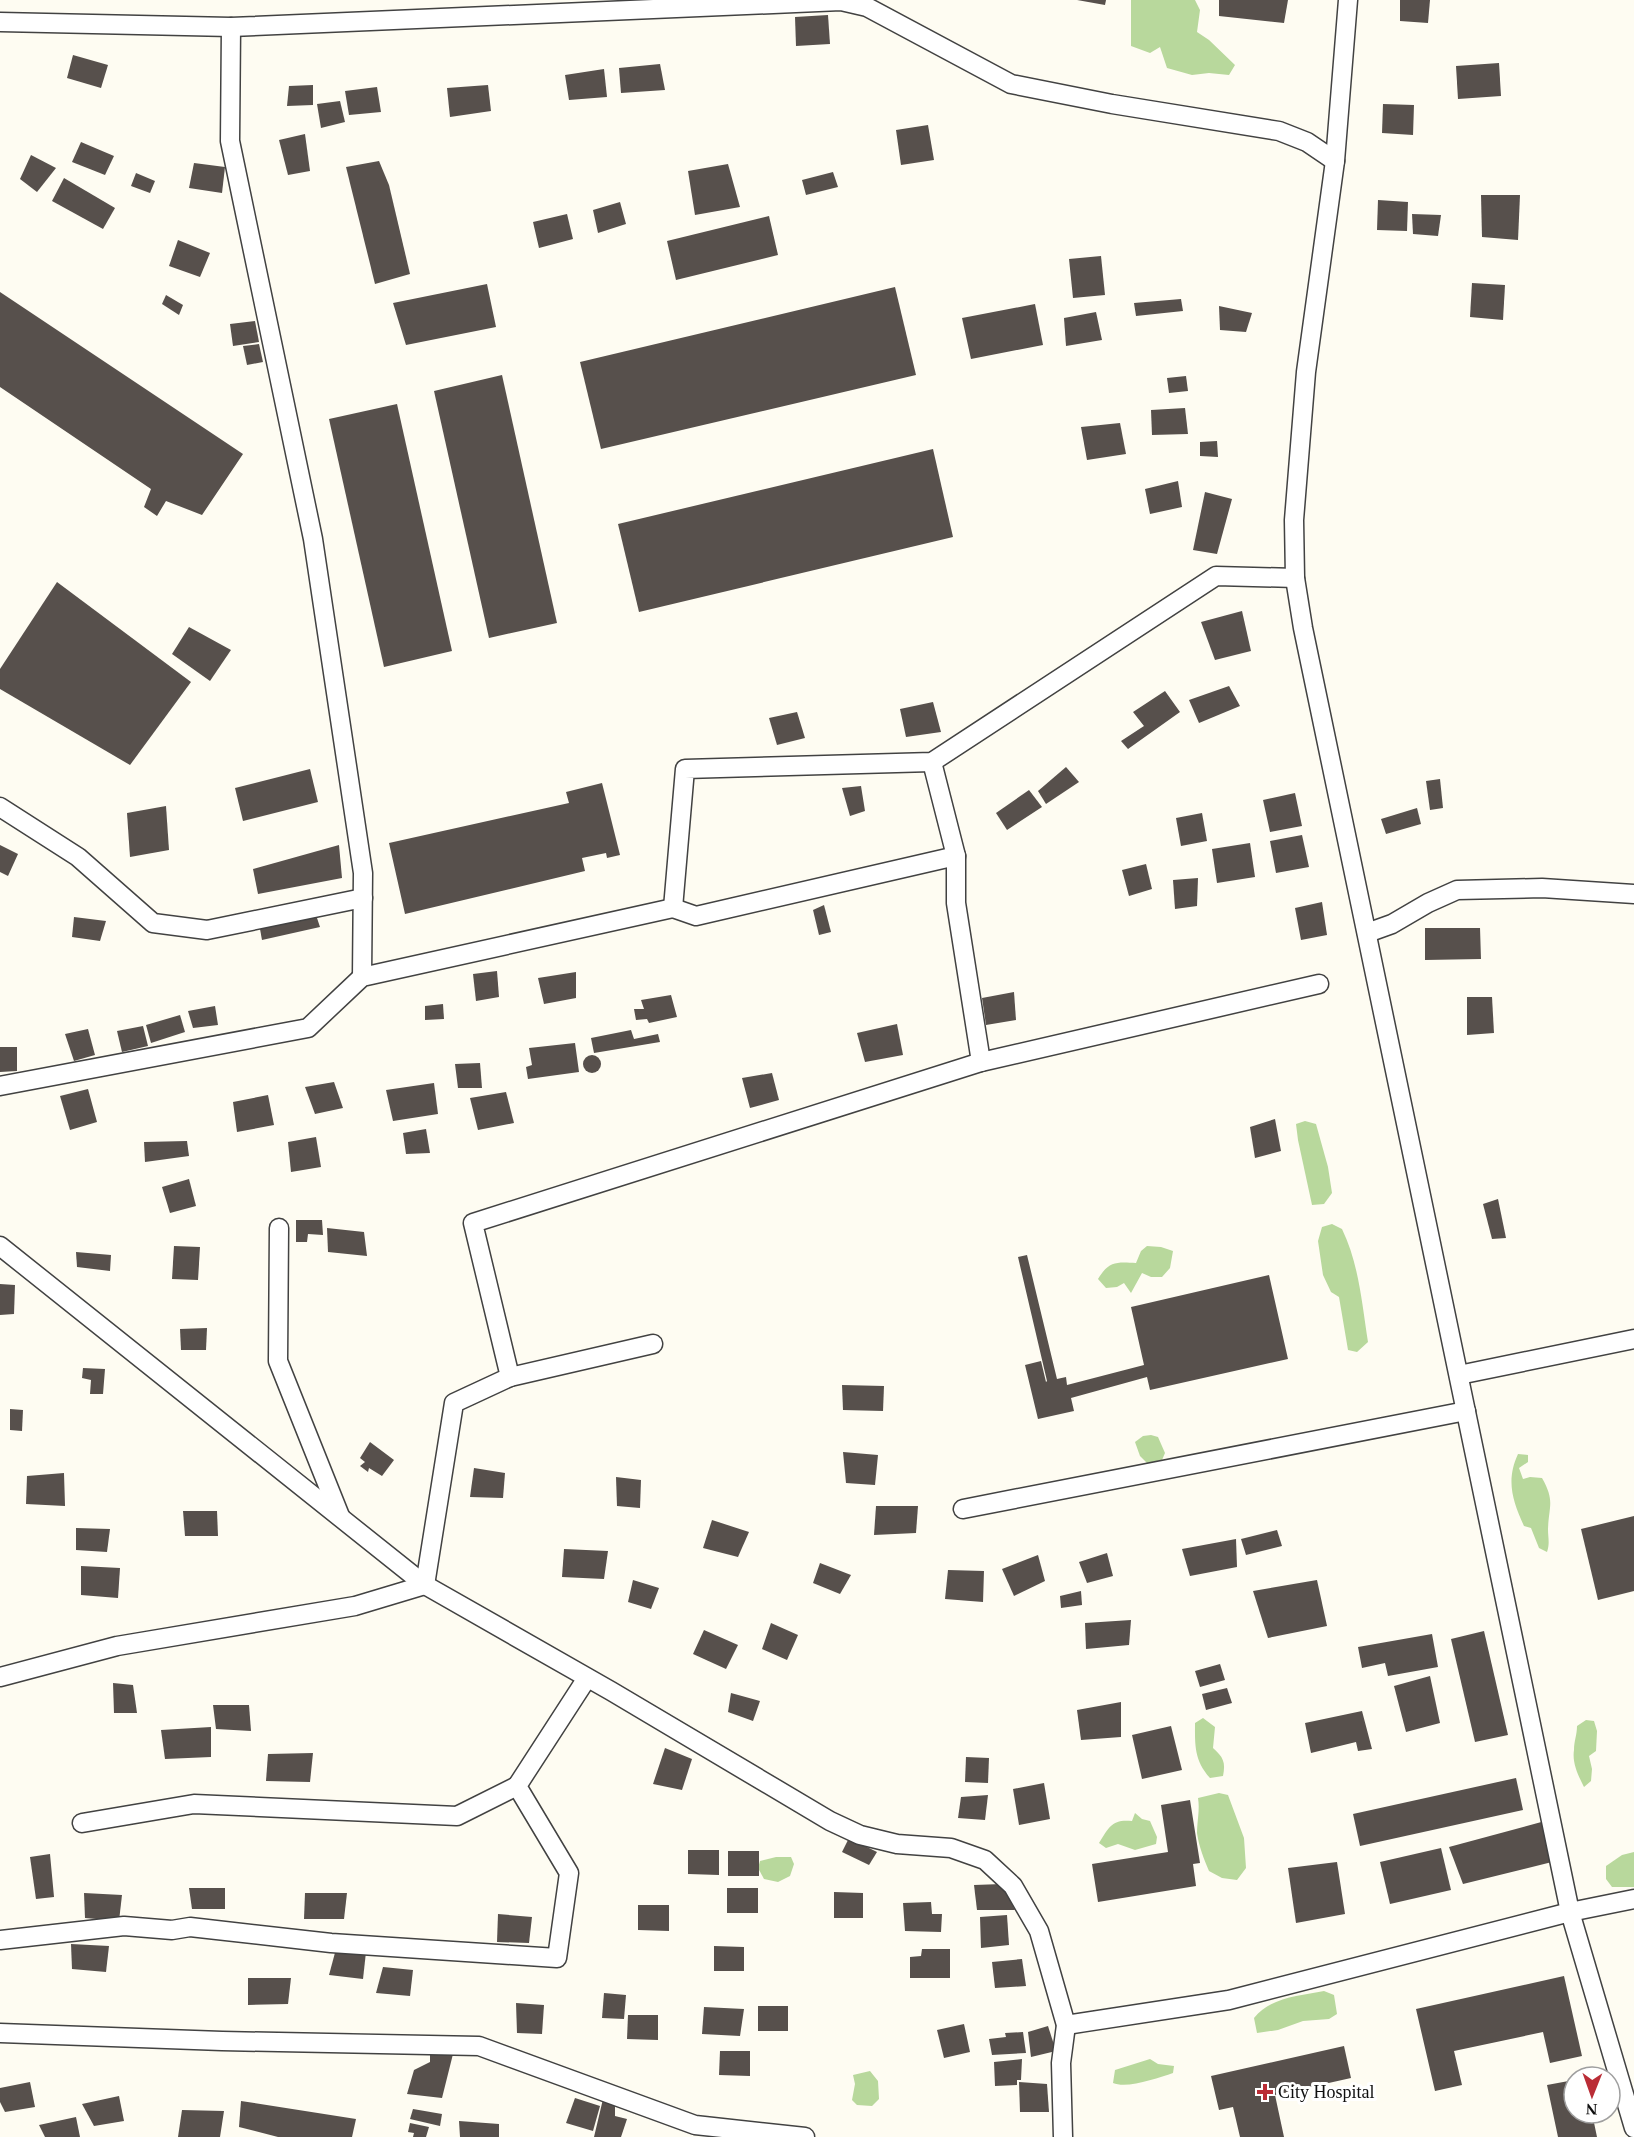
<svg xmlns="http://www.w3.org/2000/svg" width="1634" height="2137" viewBox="0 0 1634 2137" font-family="'Times New Roman',serif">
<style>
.forest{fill:#b8d89c}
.building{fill:#57504c}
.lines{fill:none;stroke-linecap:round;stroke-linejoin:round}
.minor-casing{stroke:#424242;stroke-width:21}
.minor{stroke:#fff;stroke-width:18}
.poi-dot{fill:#ba2d36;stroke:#fff;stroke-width:2}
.labels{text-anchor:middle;stroke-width:6;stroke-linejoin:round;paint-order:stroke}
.poi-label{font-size:18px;fill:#0f0f0f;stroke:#fff;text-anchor:start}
</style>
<rect width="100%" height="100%" fill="#fefcf2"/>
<!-- forest -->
<g class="forest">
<path d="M1131,0H1195L1200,10L1197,32L1209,40L1235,65L1229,75L1209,73L1192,75L1167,68L1160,47L1150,53L1131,46Z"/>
<path d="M1305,1121L1316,1124L1328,1167L1332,1193L1324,1204L1312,1205L1298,1140L1296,1124Z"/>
<path d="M1332,1224L1342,1229C1359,1264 1362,1304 1368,1342L1357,1352L1348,1350L1339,1297L1331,1292L1323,1275L1318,1241L1322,1227Z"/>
<path d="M1147,1246L1161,1247L1173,1251L1170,1268L1162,1277H1151L1142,1273L1131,1293L1124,1283L1117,1287L1106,1288L1098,1279C1109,1261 1116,1262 1136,1263L1141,1251Z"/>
<path d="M1151,1435L1158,1437L1165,1453L1162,1460L1147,1463L1140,1456L1135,1442L1143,1436Z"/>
<path d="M1518,1454L1528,1455V1462L1519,1468L1523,1479L1530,1477L1542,1478C1555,1501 1549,1505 1548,1529C1548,1538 1550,1543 1547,1552L1539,1548L1531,1528L1524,1526C1512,1500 1506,1480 1518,1454Z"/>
<path d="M1203,1718L1215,1727L1213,1748C1223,1757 1226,1762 1223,1776L1210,1778C1194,1760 1195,1745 1195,1723Z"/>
<path d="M1586,1720L1594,1721L1597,1731L1596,1751L1589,1756L1592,1769L1591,1781L1584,1787C1578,1775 1572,1763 1574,1750C1574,1741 1577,1735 1577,1726Z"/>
<path d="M1219,1793L1228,1795L1244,1838L1246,1868L1237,1880L1222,1878L1209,1871C1204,1859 1199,1847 1197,1833C1197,1821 1200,1810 1198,1798Z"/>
<path d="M1135,1813L1142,1819L1150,1821L1157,1837L1156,1844L1135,1850L1118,1844L1106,1848L1099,1843C1109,1827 1112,1819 1132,1821Z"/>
<path d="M1634,1852V1887H1612L1606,1879V1866L1622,1855Z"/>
<path d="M776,1857H791L794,1864L790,1876L778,1882L764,1879L758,1868L760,1861Z"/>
<path d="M1324,1991L1334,1995L1337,2014L1329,2019L1303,2021L1278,2030L1257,2033L1254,2018C1271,1997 1299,1996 1324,1991Z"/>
<path d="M1150,2059L1158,2064L1174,2066L1173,2073C1158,2078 1127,2089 1113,2083L1115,2070Z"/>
<path d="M870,2071L878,2081L879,2099L872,2106L857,2105L852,2100L855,2084L853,2075Z"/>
</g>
<!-- building -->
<g class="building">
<path d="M1077,0H1106L1105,5Z"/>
<path d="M1219,0H1288L1284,23L1219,16Z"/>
<path d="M1400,0H1430L1428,23L1400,21Z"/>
<path d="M828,15L830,44L796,46L795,17Z"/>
<path d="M73,55L108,65L101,88L67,78Z"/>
<path d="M1499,63L1501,96L1458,99L1456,66Z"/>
<path d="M660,64L665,90L621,93L619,68Z"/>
<path d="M604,69L607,97L569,100L565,75Z"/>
<path d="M313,85V105L287,106L289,86Z"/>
<path d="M488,85L491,111L450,117L447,88Z"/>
<path d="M377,87L381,112L349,115L345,91Z"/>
<path d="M340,101L345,122L321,128L317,104Z"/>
<path d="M1383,104L1414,105L1413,135L1382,133Z"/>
<path d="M928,125L934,160L901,165L896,130Z"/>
<path d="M305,134L310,171L288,175L279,140Z"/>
<path d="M81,142L114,156L105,175L72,162Z"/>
<path d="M31,155L56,168L37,192L20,179Z"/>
<path d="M379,161L389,185L410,274L375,284L346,167Z"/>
<path d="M194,163L225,167L222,193L189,188Z"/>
<path d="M728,164L740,207L695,215L688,171Z"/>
<path d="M833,172L838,187L806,195L802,180Z"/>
<path d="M136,173L155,181L150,193L131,186Z"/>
<path d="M64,178L115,208L103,229L52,201Z"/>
<path d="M1481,195H1520L1518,240L1482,237Z"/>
<path d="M1378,200L1408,202L1407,231L1377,230Z"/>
<path d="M620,202L626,224L598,233L593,210Z"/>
<path d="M567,214L573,239L539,248L533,222Z"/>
<path d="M1412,214L1441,215L1438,236L1413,234Z"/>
<path d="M769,216L778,255L676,280L667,241Z"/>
<path d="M178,240L210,253L200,277L169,266Z"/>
<path d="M1101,256L1105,295L1073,298L1069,259Z"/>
<path d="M1472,283L1505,285L1503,320L1470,317Z"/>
<path d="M487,284L496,327L406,345L393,303Z"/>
<path d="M895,287L916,375L601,449L580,362Z"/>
<path d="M0,292L243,454L202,515L166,501L157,516L144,507L151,489L0,387Z"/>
<path d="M166,295L183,305L179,315L162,304Z"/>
<path d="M1181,299L1183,311L1136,316L1134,303Z"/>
<path d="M1035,304L1043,345L971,359L962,318Z"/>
<path d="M1219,306L1252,313L1246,332L1220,330Z"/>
<path d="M1096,312L1102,340L1066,346L1064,318Z"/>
<path d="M255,321L259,342L233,346L230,324Z"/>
<path d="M259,344L263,362L247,365L243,346Z"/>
<path d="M502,375L557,623L489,638L434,391Z"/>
<path d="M1186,376L1188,391L1169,393L1167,378Z"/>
<path d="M397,404L452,651L384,667L329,419Z"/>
<path d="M1185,408L1188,434L1152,435L1151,410Z"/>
<path d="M1120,423L1126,454L1087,460L1081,427Z"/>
<path d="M1217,441L1218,457L1200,456V442Z"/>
<path d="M933,449L953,537L639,612L618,524Z"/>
<path d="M1178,481L1182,507L1150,514L1145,489Z"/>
<path d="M1205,492L1232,499L1217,554L1193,550Z"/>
<path d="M57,582L191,682L130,765L0,689V669Z"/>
<path d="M1242,611L1251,651L1215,660L1201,622Z"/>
<path d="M189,627L231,650L210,681L172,654Z"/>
<path d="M1229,686L1240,706L1199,723L1189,700Z"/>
<path d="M1165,691L1180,712L1128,749L1121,741L1144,726L1133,712Z"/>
<path d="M933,702L941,732L906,737L900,709Z"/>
<path d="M797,712L805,738L777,745L769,718Z"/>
<path d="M1066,767L1079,782L1046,804L1038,791Z"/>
<path d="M310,769L318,802L243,821L235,788Z"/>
<path d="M1440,779L1443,808L1430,810L1426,781Z"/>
<path d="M602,783L620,855L607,858L606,853L582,858L585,871L405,914L389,843L569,803L566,792Z"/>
<path d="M861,786L865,811L850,816L842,788Z"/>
<path d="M1029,790L1042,807L1007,830L996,813Z"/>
<path d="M1295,793L1302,826L1270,832L1263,800Z"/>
<path d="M166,806L169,850L130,857L127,813Z"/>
<path d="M1417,808L1421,824L1386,834L1381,819Z"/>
<path d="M1202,813L1207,841L1181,846L1176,818Z"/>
<path d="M1302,835L1309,867L1276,873L1270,841Z"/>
<path d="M1250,843L1255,877L1217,883L1212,849Z"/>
<path d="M0,845L18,854L8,876L0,872Z"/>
<path d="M339,845L342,878L258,894L253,869Z"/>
<path d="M1146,864L1152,889L1129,896L1122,870Z"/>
<path d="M1198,878L1197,906L1175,909L1173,880Z"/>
<path d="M1322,902L1327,935L1301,940L1295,908Z"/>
<path d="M824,905L831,932L819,935L813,910Z"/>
<path d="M316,915L320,927L262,940L260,929Z"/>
<path d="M74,917L106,921L100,941L72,937Z"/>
<path d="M1425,928H1480L1481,959L1425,960Z"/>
<path d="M497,971L499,997L476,1001L473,974Z"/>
<path d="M576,972V998L544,1004L538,978Z"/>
<path d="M1014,992L1016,1020L986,1025L982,998Z"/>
<path d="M671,995L677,1017L649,1023L647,1019L636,1020L634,1009H644L641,1000Z"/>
<path d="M1467,997H1492L1494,1033L1467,1035Z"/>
<path d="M443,1004L444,1019L425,1020V1006Z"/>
<path d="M215,1006L218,1025L193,1028L188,1011Z"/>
<path d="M180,1015L185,1032L151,1043L146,1025Z"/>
<path d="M897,1024L903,1055L865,1062L857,1033Z"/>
<path d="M143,1026L148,1046L122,1052L117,1031Z"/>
<path d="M88,1029L95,1055L74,1061L65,1034Z"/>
<path d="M631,1030L634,1039L658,1034L660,1042L594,1053L591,1038Z"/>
<path d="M575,1043L579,1072L528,1079L526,1067L532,1065L529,1048Z"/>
<path d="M0,1047H17V1071L0,1072Z"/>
<circle cx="592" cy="1064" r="9"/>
<path d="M480,1063L482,1088H458L455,1064Z"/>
<path d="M772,1073L779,1100L750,1108L742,1078Z"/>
<path d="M334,1082L343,1108L315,1114L305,1087Z"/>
<path d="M434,1083L438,1114L393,1121L386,1090Z"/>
<path d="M88,1089L97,1122L70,1130L60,1096Z"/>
<path d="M506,1092L514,1123L478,1130L470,1098Z"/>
<path d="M268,1095L274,1125L237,1132L233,1102Z"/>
<path d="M1275,1119L1281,1151L1255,1158L1250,1127Z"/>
<path d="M426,1129L430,1153L406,1154L403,1133Z"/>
<path d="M316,1137L321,1167L291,1172L288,1142Z"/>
<path d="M187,1141L189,1156L145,1162L144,1142Z"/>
<path d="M189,1179L196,1206L170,1213L162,1187Z"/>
<path d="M1498,1199L1506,1238L1492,1239L1483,1204Z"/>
<path d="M296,1220H322L323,1235L308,1234L307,1242H296Z"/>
<path d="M327,1228L364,1232L367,1256L328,1252Z"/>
<path d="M174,1246L200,1247L198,1280L172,1279Z"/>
<path d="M76,1252L111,1255L110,1271L77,1267Z"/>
<path d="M1027,1255L1057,1379L1066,1377L1067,1385L1144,1365L1131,1307L1269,1275L1288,1359L1150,1390L1147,1377L1071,1398L1074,1411L1038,1419L1025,1365L1041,1361L1046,1382L1047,1381L1018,1257Z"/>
<path d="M0,1284L15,1285L14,1314L0,1315Z"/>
<path d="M207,1328L206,1350H181L180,1329Z"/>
<path d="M83,1368L105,1369L103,1394H90L91,1380L82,1378Z"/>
<path d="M842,1385L884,1386L883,1411L843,1410Z"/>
<path d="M10,1409L23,1410L22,1431L10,1430Z"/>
<path d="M370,1442L394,1460L382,1476L369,1468L368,1472L360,1466L365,1462L360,1458Z"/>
<path d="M843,1452L878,1455L875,1485L846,1483Z"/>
<path d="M474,1468L505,1473L503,1498L470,1497Z"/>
<path d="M64,1473L65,1506L26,1504L27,1476Z"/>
<path d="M616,1477L641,1480L640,1508L617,1506Z"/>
<path d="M876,1506H918L916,1533L874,1535Z"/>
<path d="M183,1511H217L218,1536H185Z"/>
<path d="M1634,1516V1591L1598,1600L1581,1529Z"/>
<path d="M712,1520L749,1532L738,1557L703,1548Z"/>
<path d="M76,1528L110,1529L107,1552L76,1550Z"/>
<path d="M1277,1530L1282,1546L1246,1555L1241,1539Z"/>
<path d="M1236,1539L1237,1567L1190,1576L1182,1549Z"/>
<path d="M564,1549L608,1551L604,1579L562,1577Z"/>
<path d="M1107,1553L1113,1576L1087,1583L1079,1562Z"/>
<path d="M1038,1555L1045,1581L1014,1596L1002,1569Z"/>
<path d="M820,1563L851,1575L840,1594L813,1583Z"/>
<path d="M81,1566L120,1568L118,1598L81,1595Z"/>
<path d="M948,1570L984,1571L983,1602L945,1599Z"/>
<path d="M633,1580L659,1588L651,1609L628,1602Z"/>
<path d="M1317,1580L1327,1626L1268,1638L1253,1591Z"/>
<path d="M1081,1591L1082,1605L1061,1608L1060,1596Z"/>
<path d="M1131,1620L1129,1645L1086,1649L1085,1623Z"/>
<path d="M771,1623L798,1635L787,1660L762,1649Z"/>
<path d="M704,1630L738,1645L726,1669L693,1654Z"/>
<path d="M1484,1631L1508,1735L1475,1742L1451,1639Z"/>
<path d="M1432,1634L1438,1667L1388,1676L1385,1663L1362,1668L1358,1647Z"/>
<path d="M1220,1664L1225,1680L1200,1687L1195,1671Z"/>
<path d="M1430,1676L1440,1723L1406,1732L1394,1686Z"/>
<path d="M113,1683L133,1685L137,1713H114Z"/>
<path d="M1227,1688L1232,1703L1206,1710L1202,1694Z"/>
<path d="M731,1693L760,1701L753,1721L728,1712Z"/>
<path d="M1121,1702V1737L1081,1740L1077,1710Z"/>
<path d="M213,1705H249L251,1731L216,1729Z"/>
<path d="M1362,1711L1372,1749L1358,1751L1356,1742L1311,1753L1305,1723Z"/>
<path d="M1171,1726L1182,1770L1142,1779L1132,1735Z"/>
<path d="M211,1727V1757L165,1759L161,1730Z"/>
<path d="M665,1748L692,1759L682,1790L653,1784Z"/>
<path d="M313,1753L310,1782L266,1781L268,1754Z"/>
<path d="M966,1757L989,1758L988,1783L965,1782Z"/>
<path d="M1516,1778L1523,1810L1360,1846L1353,1814Z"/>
<path d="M1044,1783L1050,1819L1019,1825L1013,1789Z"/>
<path d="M988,1795L985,1820L958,1818L961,1797Z"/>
<path d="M1190,1800L1200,1863L1193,1864L1196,1886L1098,1902L1092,1864L1168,1852L1161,1805Z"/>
<path d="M1545,1821L1556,1861L1463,1884L1449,1847Z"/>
<path d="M849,1838L877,1852L869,1865L842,1852Z"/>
<path d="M1441,1848L1451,1890L1390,1904L1380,1862Z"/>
<path d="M688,1850H719V1875L688,1874Z"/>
<rect x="728" y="1851" width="31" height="25"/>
<path d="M50,1854L54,1897L36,1899L30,1857Z"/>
<path d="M1337,1862L1345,1914L1296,1923L1288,1868Z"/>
<path d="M1002,1884L1015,1910H977L974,1885Z"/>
<path d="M189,1888H225V1909H192Z"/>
<rect x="727" y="1888" width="31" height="25"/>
<path d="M834,1892L863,1893V1918H834Z"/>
<path d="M84,1893L122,1895L119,1921L85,1918Z"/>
<path d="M305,1893H347L344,1919H304Z"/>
<path d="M931,1902L932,1914H942L941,1932L905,1931L903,1903Z"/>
<path d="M638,1905H669V1931L638,1930Z"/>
<path d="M498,1914L532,1917L529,1943L497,1942Z"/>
<path d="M1007,1915L1009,1945L981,1948L980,1917Z"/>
<path d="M71,1944L109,1946L106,1972L72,1969Z"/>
<path d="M714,1946L744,1947V1971H714Z"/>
<path d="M336,1949L366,1952L363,1979L329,1975Z"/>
<path d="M922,1949H950V1978H910V1957L921,1956Z"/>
<path d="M1022,1959L1026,1986L995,1988L992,1962Z"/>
<path d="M383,1967L413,1970L410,1996L376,1993Z"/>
<path d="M1564,1976L1582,2056L1550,2063L1543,2032L1454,2051L1462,2085L1435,2091L1416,2009Z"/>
<path d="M248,1978H291L288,2004L248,2005Z"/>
<path d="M604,1993L626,1995L624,2019L602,2018Z"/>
<path d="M516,2003L544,2005L542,2034L517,2033Z"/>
<rect x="758" y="2006" width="30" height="25"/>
<path d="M704,2007L744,2009L740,2036L702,2034Z"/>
<path d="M628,2015H658V2040L627,2039Z"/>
<path d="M964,2024L970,2052L944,2058L937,2030Z"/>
<path d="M1048,2026L1056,2051L1031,2057L1028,2032Z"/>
<path d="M1023,2032L1026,2053L992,2055L989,2039L1006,2037L1005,2033Z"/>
<path d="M1344,2046L1351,2078L1275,2095L1284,2137H1240L1233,2107L1219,2110L1211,2076Z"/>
<path d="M430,2051L453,2054L442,2098L407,2094L414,2070L430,2062Z"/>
<path d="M720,2051H750V2076L719,2075Z"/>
<path d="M1022,2059L1021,2080H1017V2085L995,2086L994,2062Z"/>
<path d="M1574,2080V2113H1592L1597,2137H1558L1547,2085Z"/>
<path d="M30,2082L35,2107L5,2112L0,2102V2088Z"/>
<path d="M1019,2082L1047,2084L1049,2112H1020Z"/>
<path d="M119,2096L124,2121L94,2126L82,2104Z"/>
<path d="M575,2098L600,2106L593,2131L566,2123Z"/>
<path d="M603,2099L615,2102V2116L627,2119L621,2137H594Z"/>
<path d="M241,2101L356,2119L352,2137H278L239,2127Z"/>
<path d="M413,2109L442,2114L440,2126L410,2119Z"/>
<path d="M182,2110L224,2111L220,2137H178Z"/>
<path d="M76,2117L80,2137H45L39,2125Z"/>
<path d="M459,2121L499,2124V2137H460Z"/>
<path d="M410,2123L429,2127L426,2137H413L414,2133L408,2132Z"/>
</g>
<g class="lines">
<defs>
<g id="minor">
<path d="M1348,0L1335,161L1306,372L1294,520L1295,578L1303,628L1570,1912L1634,2128"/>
<path d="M0,22L231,27L841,1L867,7L1011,84L1112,104L1279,131L1307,142L1335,161"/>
<path d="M231,27L230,141L313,539L363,873L362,977"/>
<path d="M932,762L956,856V903L981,1062"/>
<path d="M0,807L78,857L153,923L207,930L363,898"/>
<path d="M673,908L685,769L932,762L1216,576L1295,578"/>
<path d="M1367,933L1392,924L1428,903L1457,890L1542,888L1634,894"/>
<path d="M0,1086L308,1028L362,977L673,908L696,916L956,856"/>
<path d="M279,1228L278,1361L340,1516"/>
<path d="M0,1246L425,1585L611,1691L830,1821L860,1835L897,1844L951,1848L985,1860L1013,1886L1039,1931L1066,2025L1061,2063L1063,2137"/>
<path d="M1459,1375L1634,1339"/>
<path d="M510,1377L653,1344"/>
<path d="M963,1509L1466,1411"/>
<path d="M0,1677L117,1646L355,1606L425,1585L454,1403L510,1377L473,1223L981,1062L1319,984"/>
<path d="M82,1823L194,1804L457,1816L517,1786"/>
<path d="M0,1940L124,1926L172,1930L190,1927L331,1943L557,1958L569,1873L517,1786L587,1678"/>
<path d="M1066,2025L1229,2000L1570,1912L1634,1899"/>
<path d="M0,2033L222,2041L479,2046L695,2125L805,2137"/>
</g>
</defs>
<!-- minor casing -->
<use href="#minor" class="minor-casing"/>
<!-- minor -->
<use href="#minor" class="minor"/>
</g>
<!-- markers -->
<path class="poi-dot" d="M1262 2083h6v6h6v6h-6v6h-6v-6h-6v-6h6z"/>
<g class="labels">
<!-- poi labels -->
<g class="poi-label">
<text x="1278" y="2098">City Hospital</text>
</g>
</g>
<!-- north arrow -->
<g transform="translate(1592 2095) rotate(181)"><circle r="28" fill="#ffffff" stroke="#9f9f9f" stroke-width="1.5"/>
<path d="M0-4.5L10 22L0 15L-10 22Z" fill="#ba2d36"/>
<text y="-9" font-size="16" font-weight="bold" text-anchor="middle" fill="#0f0f0f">N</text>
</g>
</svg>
